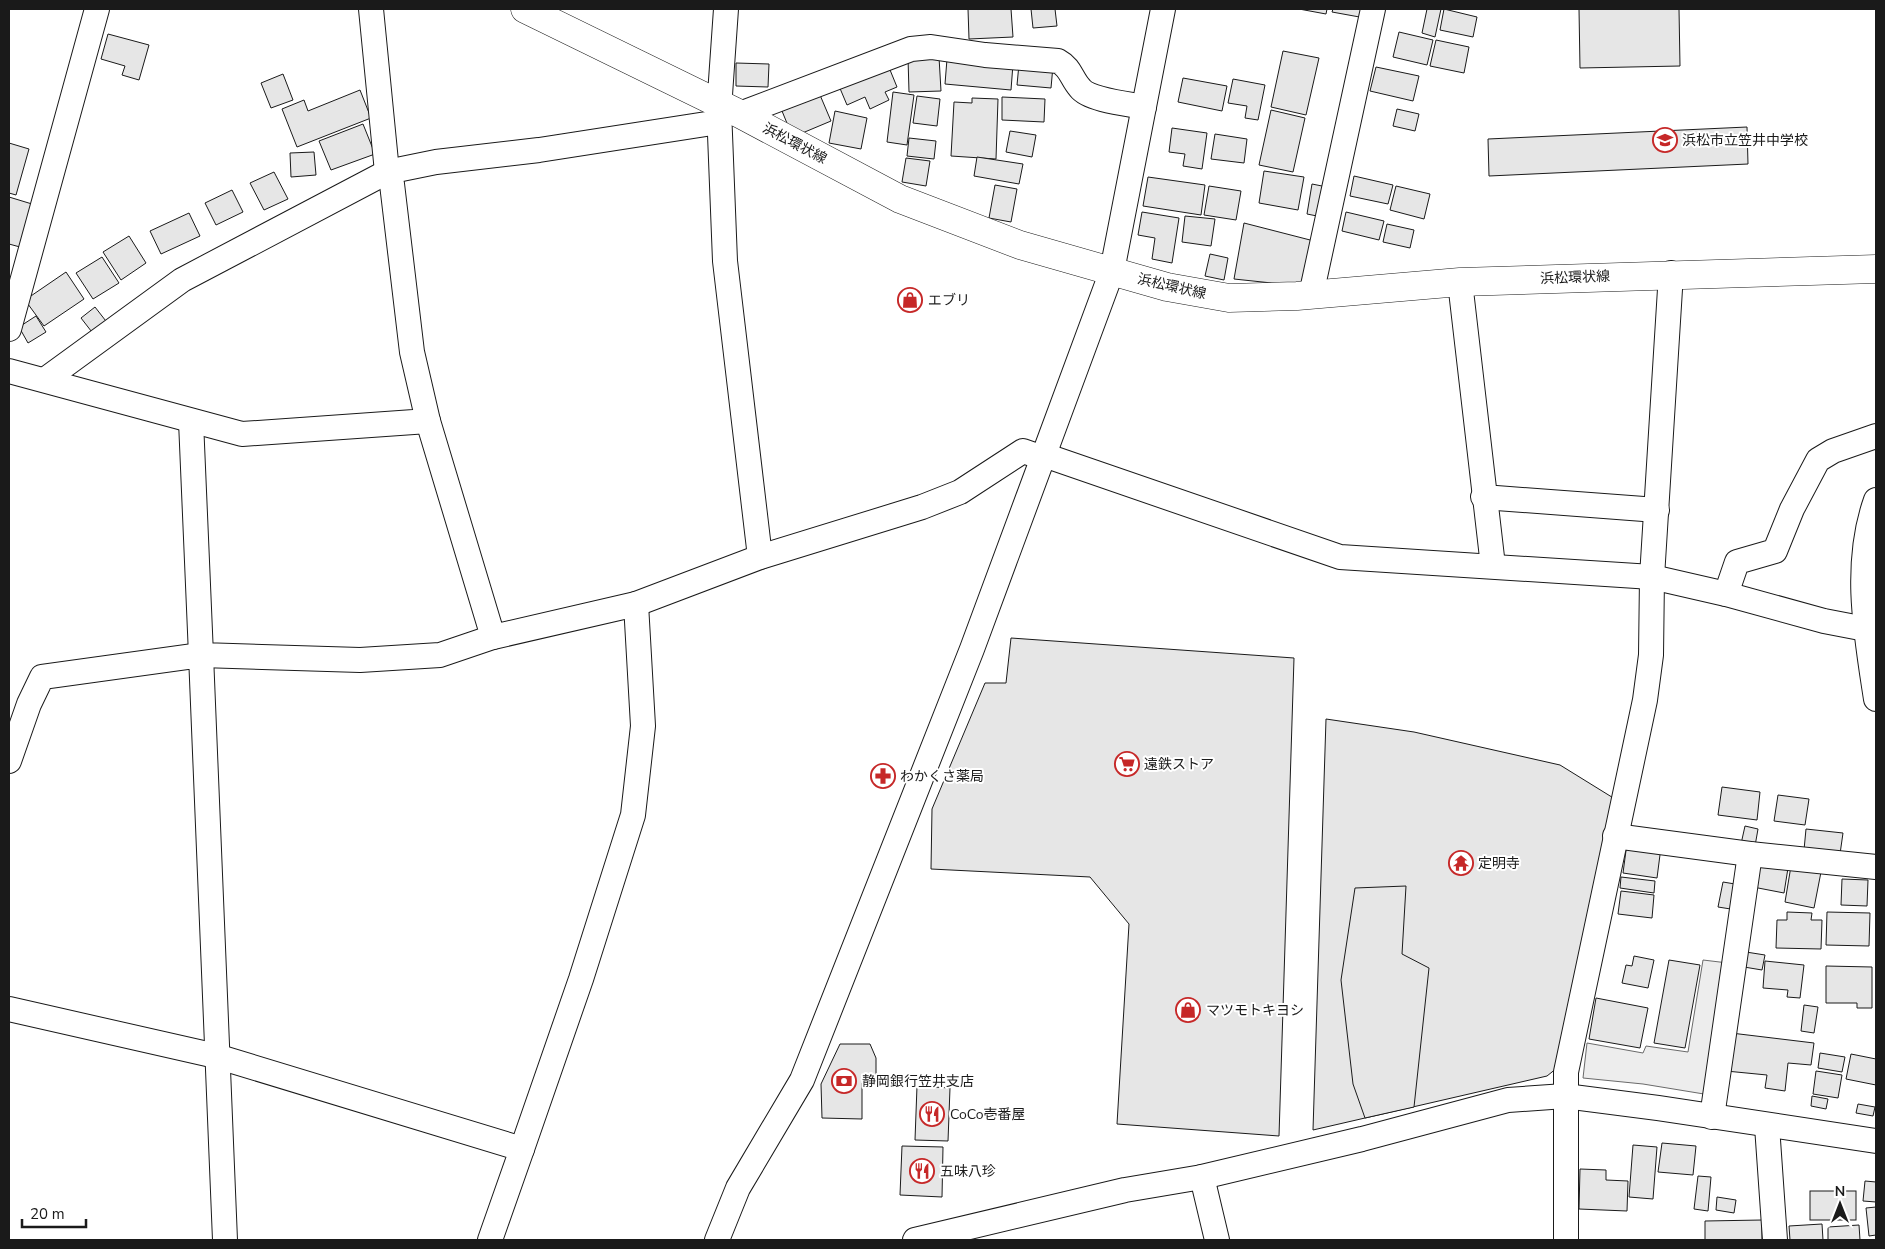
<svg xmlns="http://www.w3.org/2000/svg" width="1885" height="1249" viewBox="0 0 1885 1249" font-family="'Nunito Sans','Noto Sans JP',sans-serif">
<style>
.parking{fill:#ededed;stroke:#6a6a6a}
.building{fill:#e6e6e6;stroke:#1a1a1a}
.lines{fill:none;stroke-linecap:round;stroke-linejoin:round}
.minor-casing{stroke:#1a1a1a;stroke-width:26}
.major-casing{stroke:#1a1a1a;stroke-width:29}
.minor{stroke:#fff;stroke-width:24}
.major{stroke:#fff;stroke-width:28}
.labels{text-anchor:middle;stroke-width:4;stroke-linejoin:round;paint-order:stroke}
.poi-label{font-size:14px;fill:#1a1a1a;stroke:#fff;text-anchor:start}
.street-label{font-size:14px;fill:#1a1a1a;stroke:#fff}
</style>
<rect width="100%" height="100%" fill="#fff"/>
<!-- parking -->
<path class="parking" d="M1703,960L1728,963L1710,1095L1643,1084L1583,1078L1587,1043L1643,1053L1646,1046L1688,1052Z"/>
<!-- building -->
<g class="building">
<path d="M968,9H1011L1013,37L969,39Z"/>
<path d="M1031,9H1055L1057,26L1033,28Z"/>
<path d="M1299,9H1327L1326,14Z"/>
<path d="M1333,9H1367L1365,18L1332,12Z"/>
<path d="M1427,9H1441L1435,37L1422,33Z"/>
<path d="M1444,9L1477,17L1473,37L1440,30Z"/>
<path d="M1579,9H1679L1680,66L1580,68Z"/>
<path d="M1399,32L1433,40L1427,65L1393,57Z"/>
<path d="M108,34L149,45L139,80L122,75L125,66L101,59Z"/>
<path d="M1436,40L1469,47L1464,73L1430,66Z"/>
<path d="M1283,51L1319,58L1306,115L1271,107Z"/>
<path d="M939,57L941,91L909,92L908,58Z"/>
<path d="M947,59L1013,64L1011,90L945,84Z"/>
<path d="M736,63L769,64L768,87L736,86Z"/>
<path d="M1019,64L1053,66L1051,88L1017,85Z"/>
<path d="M888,65L897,87L885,92L889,100L870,109L865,97L847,105L839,86Z"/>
<path d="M1376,67L1419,76L1413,101L1370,91Z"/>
<path d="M283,74L293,100L271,108L261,83Z"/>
<path d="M1183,78L1227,86L1222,111L1178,102Z"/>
<path d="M1233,79L1265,85L1258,120L1245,118L1247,106L1228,103Z"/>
<path d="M360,90L371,118L297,147L282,109L304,100L308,111Z"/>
<path d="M893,92L914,95L907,145L887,142Z"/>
<path d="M820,95L831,121L800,134L791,133L782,111Z"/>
<path d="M917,96L940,99L937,126L913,123Z"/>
<path d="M1002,97L1045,99L1044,122L1002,120Z"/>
<path d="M972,98L998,99L996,159L951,156L954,102L972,103Z"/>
<path d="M1397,109L1419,114L1415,131L1393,126Z"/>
<path d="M1271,110L1305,118L1293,172L1259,165Z"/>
<path d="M835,111L867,118L861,149L829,143Z"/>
<path d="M363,124L375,154L331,170L319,141Z"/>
<path d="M1747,127L1748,164L1489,176L1488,139Z"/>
<path d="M1172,128L1207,133L1202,169L1183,166L1185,154L1169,152Z"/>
<path d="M1010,131L1036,135L1032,157L1006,152Z"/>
<path d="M1215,134L1247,139L1244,163L1211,159Z"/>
<path d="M909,138L936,141L934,159L907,156Z"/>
<path d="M9,143L29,149L16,195L9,193Z"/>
<path d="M314,152L316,175L291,177L290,153Z"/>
<path d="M977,157L1023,164L1019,184L974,176Z"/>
<path d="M906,158L930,161L926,186L902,182Z"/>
<path d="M1264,171L1304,177L1298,210L1259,203Z"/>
<path d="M274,172L288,199L264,210L250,183Z"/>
<path d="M1354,176L1393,185L1388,204L1350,196Z"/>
<path d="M1148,177L1205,185L1201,215L1143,206Z"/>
<path d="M1312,184L1327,187L1322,217L1307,214Z"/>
<path d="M995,185L1017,189L1011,222L989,218Z"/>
<path d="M1209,186L1241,191L1236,220L1204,215Z"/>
<path d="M1396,186L1430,194L1424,219L1390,210Z"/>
<path d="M232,190L243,212L216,225L205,203Z"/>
<path d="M9,197L32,204L20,247L9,244Z"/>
<path d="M1142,212L1179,218L1172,263L1152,259L1155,238L1138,235Z"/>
<path d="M1346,212L1384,221L1379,240L1342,231Z"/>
<path d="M189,213L200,236L161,254L150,231Z"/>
<path d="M1185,216L1215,219L1211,246L1182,242Z"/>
<path d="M1244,223L1314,241L1305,281L1300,286L1234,279Z"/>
<path d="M1387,224L1414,230L1410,248L1383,242Z"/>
<path d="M129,236L146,263L121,280L103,252Z"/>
<path d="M1210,254L1228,258L1224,280L1205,276Z"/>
<path d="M102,257L119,283L93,299L76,273Z"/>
<path d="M66,272L84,299L44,326L25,300Z"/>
<path d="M95,307L109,325L95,336L81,318Z"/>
<path d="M36,316L46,332L28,343L19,327Z"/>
<path d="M1011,638L1294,658L1279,1136L1117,1124L1129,924L1090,877L931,869L932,809L985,683H1006Z"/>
<path d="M1326,719L1414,732L1560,765L1615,799L1557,1068L1547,1076L1313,1130Z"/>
<path d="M1722,787L1760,792L1757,820L1718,815Z"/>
<path d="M1778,795L1809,799L1805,825L1774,821Z"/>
<path d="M1745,826L1758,829L1755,846L1741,844Z"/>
<path d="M1806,829L1843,833L1840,854L1804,850Z"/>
<path d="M1627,843L1661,847L1657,878L1623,873Z"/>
<path d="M1758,863L1788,868L1784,893L1753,887Z"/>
<path d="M1791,866L1821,872L1814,908L1785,902Z"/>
<path d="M1621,877L1655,881L1654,893L1620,888Z"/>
<path d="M1842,879L1868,880L1867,906L1841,905Z"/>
<path d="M1723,882L1741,885L1737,910L1718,907Z"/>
<path d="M1406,886L1402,954L1429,968L1414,1107L1365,1118L1353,1084L1341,980L1355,888Z"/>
<path d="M1621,891L1654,895L1652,918L1618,914Z"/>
<path d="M1787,912L1812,913L1811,920H1822L1821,949L1776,948L1777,920H1787Z"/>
<path d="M1827,912L1870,913L1869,946L1826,945Z"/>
<path d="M1746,952L1765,955L1762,970L1744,967Z"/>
<path d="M1634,956L1654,960L1648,988L1622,983L1626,965L1632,966Z"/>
<path d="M1669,960L1700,965L1685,1048L1654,1043Z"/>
<path d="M1765,961L1804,965L1800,998L1787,997L1788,990L1763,988Z"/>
<path d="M1826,966L1872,967V1008H1857V1003H1826Z"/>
<path d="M1596,998L1648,1008L1640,1048L1589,1039Z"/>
<path d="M1804,1005L1818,1007L1814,1033L1801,1031Z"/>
<path d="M1731,1033L1814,1043L1811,1065L1788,1063L1785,1091L1765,1088L1767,1075L1726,1071Z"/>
<path d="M840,1044H870L876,1058V1076L862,1083V1119L822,1118L821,1084Z"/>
<path d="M1820,1053L1845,1057L1842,1072L1818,1068Z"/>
<path d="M1851,1054L1876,1059V1085L1846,1079Z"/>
<path d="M1816,1071L1842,1075L1838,1098L1813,1094Z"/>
<path d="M917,1086L950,1088L948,1141L915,1140Z"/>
<path d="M1812,1096L1828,1099L1826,1109L1811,1106Z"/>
<path d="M1858,1104L1875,1107L1873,1116L1856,1113Z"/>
<path d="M1662,1143L1696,1146L1693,1175L1658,1172Z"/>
<path d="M1633,1145L1657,1147L1653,1199L1629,1197Z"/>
<path d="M902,1146L943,1147L942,1197L900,1195Z"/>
<path d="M1580,1169L1606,1170V1180L1628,1181L1627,1211L1579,1209Z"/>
<path d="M1698,1176L1711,1177L1708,1211L1694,1209Z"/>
<path d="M1865,1181L1876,1182V1202L1863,1201Z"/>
<rect x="1810" y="1191" width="46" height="29"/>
<path d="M1717,1197L1736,1200L1734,1213L1716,1210Z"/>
<path d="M1876,1207V1235L1869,1236L1866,1208Z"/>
<path d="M1762,1220V1240H1705V1221Z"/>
<path d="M1822,1224L1823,1240H1790L1789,1226Z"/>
<path d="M1859,1225L1860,1240H1828V1227Z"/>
</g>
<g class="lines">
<defs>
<g id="minor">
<path d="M726,9L719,109L725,261L760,557"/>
<path d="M740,114L911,49L931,47L985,55L1058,61C1071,68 1071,78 1080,88C1089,100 1129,104 1144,107"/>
<path d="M1460,282L1493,566"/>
<path d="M1311,295L1373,9"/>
<path d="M9,329L97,9"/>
<path d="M9,371L242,434L428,421L412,352L392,184L387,172L371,9"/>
<path d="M46,379L182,280L387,172L436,162L539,150L719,122"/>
<path d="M191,421L201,655L360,660L440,655L493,637"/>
<path d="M428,421L493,637L636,604L643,726L633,815L581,979L522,1149"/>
<path d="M1044,455L1340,557L1652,577L1726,594L1824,621L1876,631"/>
<path d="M1483,497L1657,510"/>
<path d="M1876,500C1853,564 1866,634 1876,699"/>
<path d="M1726,594L1737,562L1775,551L1792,509L1818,460L1833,451L1876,436"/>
<path d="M636,604L760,557L922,507L960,492L1023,451L1043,458"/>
<path d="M9,761L29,704L42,677L201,655L225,1240"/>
<path d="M1615,836L1750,854L1876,867"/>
<path d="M9,1009L216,1056L522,1149L490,1240"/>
<path d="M1712,1117L1750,854"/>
<path d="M1767,1126L1775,1240"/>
<path d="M1202,1177L1217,1240"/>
<path d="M717,1240L738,1188L802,1080L972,649L1112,271L1163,9"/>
<path d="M915,1240L1125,1190L1202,1177L1362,1139L1508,1100L1565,1096L1658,1108L1876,1141"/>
<path d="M1566,1240V1072L1645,700L1651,655L1652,577L1671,273"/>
</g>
<path id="major" d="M525,9L740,114L900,199L1020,245L1167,287L1229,298L1297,296L1460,282L1876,269"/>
</defs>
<!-- minor casing -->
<use href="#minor" class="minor-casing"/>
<!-- major casing -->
<use href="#major" class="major-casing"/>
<!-- minor -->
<use href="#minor" class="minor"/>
<!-- major -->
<use href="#major" class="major"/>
</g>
<!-- icons -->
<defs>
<symbol id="school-ring" viewBox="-11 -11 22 22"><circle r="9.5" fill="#fff" stroke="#c62828" stroke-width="1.5"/><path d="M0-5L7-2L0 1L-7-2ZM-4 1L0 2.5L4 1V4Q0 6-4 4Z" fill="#c62828"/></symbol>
<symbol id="shop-ring" viewBox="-11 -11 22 22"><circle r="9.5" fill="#fff" stroke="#c62828" stroke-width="1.5"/><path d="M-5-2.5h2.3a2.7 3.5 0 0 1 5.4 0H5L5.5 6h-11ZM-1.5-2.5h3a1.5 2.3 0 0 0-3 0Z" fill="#c62828"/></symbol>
<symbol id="supermarket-ring" viewBox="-11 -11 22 22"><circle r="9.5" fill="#fff" stroke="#c62828" stroke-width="1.5"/><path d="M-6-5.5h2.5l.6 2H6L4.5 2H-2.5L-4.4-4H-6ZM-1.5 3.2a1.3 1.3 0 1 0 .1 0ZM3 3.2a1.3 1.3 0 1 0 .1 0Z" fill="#c62828"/></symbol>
<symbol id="pharmacy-ring" viewBox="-11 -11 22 22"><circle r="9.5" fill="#fff" stroke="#c62828" stroke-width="1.5"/><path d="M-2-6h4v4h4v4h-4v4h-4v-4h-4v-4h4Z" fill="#c62828"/></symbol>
<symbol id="temple-ring" viewBox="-11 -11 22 22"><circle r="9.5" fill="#fff" stroke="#c62828" stroke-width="1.5"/><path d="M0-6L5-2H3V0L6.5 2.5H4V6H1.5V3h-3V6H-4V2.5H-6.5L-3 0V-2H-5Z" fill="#c62828"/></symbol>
<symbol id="bank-ring" viewBox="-11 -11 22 22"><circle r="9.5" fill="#fff" stroke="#c62828" stroke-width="1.5"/><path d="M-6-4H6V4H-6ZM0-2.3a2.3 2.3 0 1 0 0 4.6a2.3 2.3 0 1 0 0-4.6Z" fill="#c62828"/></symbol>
<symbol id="restaurant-ring" viewBox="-11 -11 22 22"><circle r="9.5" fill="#fff" stroke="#c62828" stroke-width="1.5"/><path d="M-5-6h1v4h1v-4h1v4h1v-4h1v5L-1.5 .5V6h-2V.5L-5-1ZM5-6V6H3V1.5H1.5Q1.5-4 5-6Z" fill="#c62828"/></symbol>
</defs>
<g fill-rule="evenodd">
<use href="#school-ring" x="1651" y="126" width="28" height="28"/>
<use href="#shop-ring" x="896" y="286" width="28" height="28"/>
<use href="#supermarket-ring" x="1113" y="750" width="28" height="28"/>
<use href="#pharmacy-ring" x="869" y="762" width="28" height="28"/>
<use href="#temple-ring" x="1447" y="849" width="28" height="28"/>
<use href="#shop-ring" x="1174" y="996" width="28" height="28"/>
<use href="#bank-ring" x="830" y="1067" width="28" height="28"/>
<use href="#restaurant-ring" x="918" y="1100" width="28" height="28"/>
<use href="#restaurant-ring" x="908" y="1157" width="28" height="28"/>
</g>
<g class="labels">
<!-- poi labels -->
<g class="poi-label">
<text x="1682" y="145">浜松市立笠井中学校</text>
<text x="928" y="305">エブリ</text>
<text x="1144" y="769">遠鉄ストア</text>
<text x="900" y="781">わかくさ薬局</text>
<text x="1478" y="868">定明寺</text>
<text x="1206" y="1015">マツモトキヨシ</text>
<text x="862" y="1086">静岡銀行笠井支店</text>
<text x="950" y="1119">CoCo壱番屋</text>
<text x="940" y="1176">五味八珍</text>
</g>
<!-- street labels -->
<g class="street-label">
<text transform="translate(795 143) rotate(28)" y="5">浜松環状線</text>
<text transform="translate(1575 277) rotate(-2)" y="5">浜松環状線</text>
<text transform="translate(1172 286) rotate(13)" y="5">浜松環状線</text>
</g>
</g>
<!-- border -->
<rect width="1885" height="1249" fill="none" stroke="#1a1a1a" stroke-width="20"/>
<!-- north arrow -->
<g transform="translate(1840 1204)" stroke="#ffffff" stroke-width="4" paint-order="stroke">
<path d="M0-4L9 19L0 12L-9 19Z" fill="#1a1a1a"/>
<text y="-8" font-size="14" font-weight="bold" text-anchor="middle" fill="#1a1a1a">N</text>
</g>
<!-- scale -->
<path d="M22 1219v8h64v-8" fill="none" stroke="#1a1a1a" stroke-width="2.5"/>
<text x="30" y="1219" font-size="15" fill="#1a1a1a" stroke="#ffffff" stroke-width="4" paint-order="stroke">20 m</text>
</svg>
